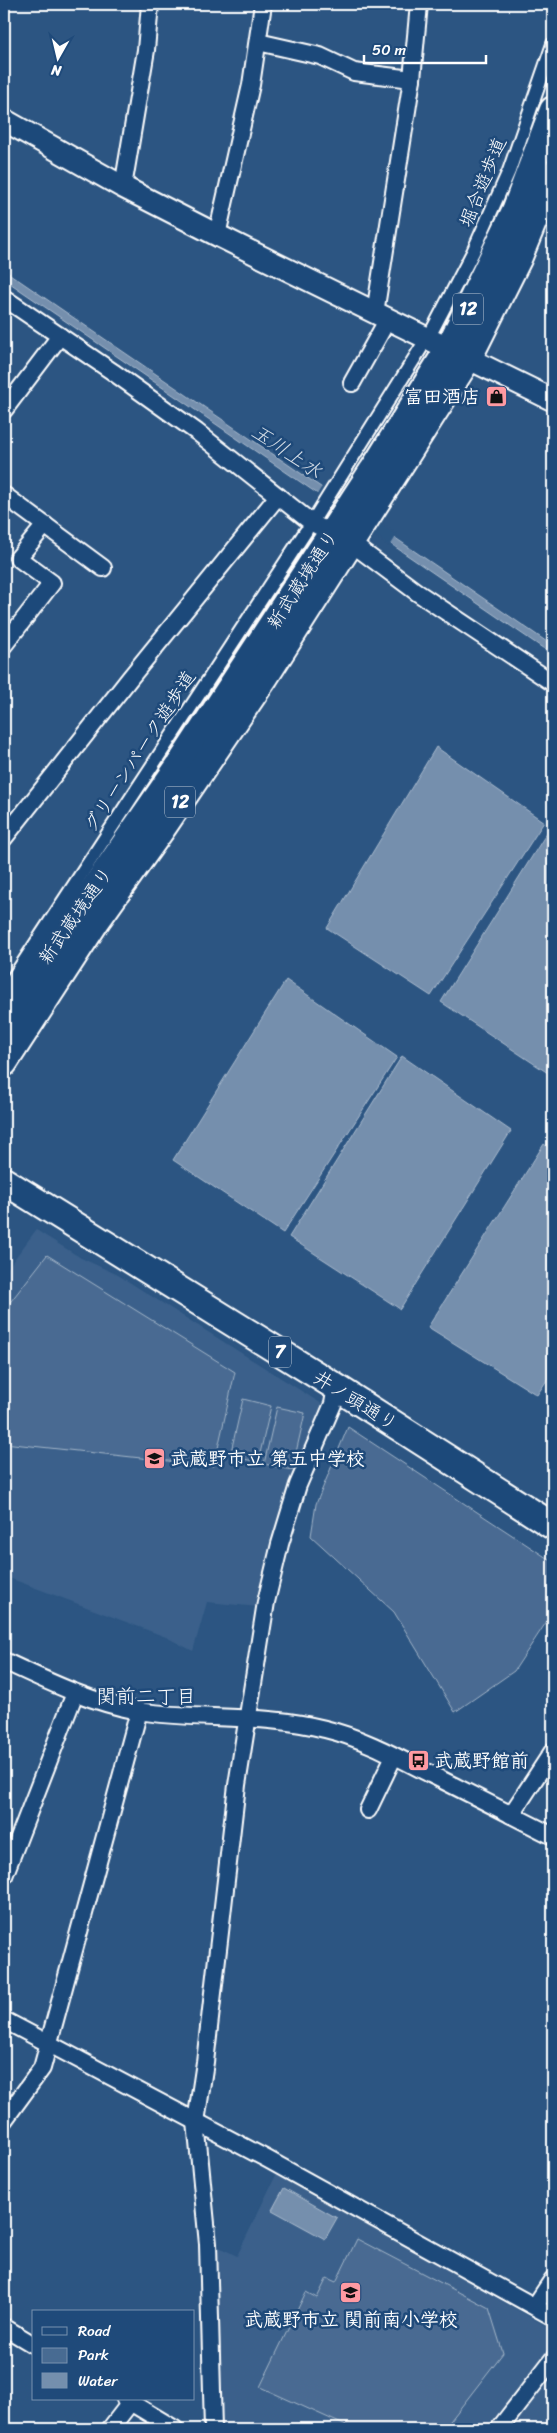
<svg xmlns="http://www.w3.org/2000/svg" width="557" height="2433" viewBox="0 0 557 2433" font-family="Sriracha,'Klee One',sans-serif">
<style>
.built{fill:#3b618b}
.green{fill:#486b92;stroke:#a4b5c8}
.water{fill:#748fad;stroke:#acbcce}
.pier{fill:#2c5582}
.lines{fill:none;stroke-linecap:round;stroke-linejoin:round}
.pedestrian-casing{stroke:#fff;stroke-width:16}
.minor-casing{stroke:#fff;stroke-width:20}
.tertiary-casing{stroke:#fff;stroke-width:25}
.primary-casing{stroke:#fff;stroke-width:30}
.pedestrian{stroke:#1f4a7a;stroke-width:12}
.minor{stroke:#1f4a7a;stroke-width:16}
.tertiary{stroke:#1f4a7a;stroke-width:21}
.primary{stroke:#1f4a7a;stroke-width:26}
.labels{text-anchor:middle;stroke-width:5;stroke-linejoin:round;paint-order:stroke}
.shield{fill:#1f4a7a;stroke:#bcc9d7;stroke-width:1}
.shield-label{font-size:18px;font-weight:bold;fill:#fff}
.street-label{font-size:19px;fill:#fff;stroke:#1f4a7a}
.poi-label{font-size:19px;font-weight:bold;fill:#fff;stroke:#1f4a7a;text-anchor:start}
.water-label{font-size:20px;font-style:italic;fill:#d5dde6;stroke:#1f4a7a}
.neighbourhood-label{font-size:20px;fill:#fff;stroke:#1f4a7a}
</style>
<rect width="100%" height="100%" fill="#2c5582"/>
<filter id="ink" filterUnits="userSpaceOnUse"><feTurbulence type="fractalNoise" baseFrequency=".02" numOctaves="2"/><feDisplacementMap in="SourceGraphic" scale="10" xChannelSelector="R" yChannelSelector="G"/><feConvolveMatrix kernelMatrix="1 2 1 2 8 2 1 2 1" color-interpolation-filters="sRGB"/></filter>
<g filter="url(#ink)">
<!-- built -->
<g class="built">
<path d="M36,1230L81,1258L118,1275L325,1406L259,1607L207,1602L193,1651L166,1637L4,1576V1273Z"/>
<path d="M277,2173L553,2330V2345L489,2429H219L213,2244L237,2256Z"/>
<path d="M553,2372V2429H509Z"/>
</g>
<!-- green -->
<g class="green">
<path d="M47,1255L235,1372L214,1466L4,1443V1310Z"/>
<path d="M243,1399L271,1406L258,1462L230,1456Z"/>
<path d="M277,1407L305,1413L292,1470L264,1464Z"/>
<path d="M348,1427L553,1562V1612L514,1671L455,1712L394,1612L311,1536L316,1504Z"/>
<path d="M357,2239L489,2308L503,2353L444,2429H353L260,2387L306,2292L317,2298L327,2278L336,2282Z"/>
</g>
<!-- water -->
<g class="water">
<path d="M4,270L553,646V655L4,279Z"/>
<path d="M436,747L544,822L431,996L327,928Z"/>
<path d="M553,823V1064L548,1073L441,1002Z"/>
<path d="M286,980L397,1057L283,1233L173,1160Z"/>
<path d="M402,1056L511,1131L400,1309L289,1237Z"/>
<path d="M544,1144L553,1151V1371L537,1395L428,1327Z"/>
<path d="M284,2188L337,2218L325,2239L272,2210Z"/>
</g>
<!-- pier -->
<path class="pier" d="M323,485L397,535L390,546L316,496Z"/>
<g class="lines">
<defs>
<g id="pedestrian">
<path d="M433,329L473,252L509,171L553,44"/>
<path d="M316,516L421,348"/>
<path d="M4,992L306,531"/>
</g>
<g id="minor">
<path d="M258,42L320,56L354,72L412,79"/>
<path d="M123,187L146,50L150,4"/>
<path d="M217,235L251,85L263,4"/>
<path d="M4,298L113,372L197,432L312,523L351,543L418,593L553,683"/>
<path d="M375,313L412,79L419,4"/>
<path d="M352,383L388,319"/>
<path d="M4,410L60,336"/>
<path d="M4,495L103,568"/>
<path d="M4,645L52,583L18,558L45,525"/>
<path d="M4,838L130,678L278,496"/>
<path d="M4,1661C47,1681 90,1702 138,1711C200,1721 264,1713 325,1729C363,1738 397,1757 432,1775C473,1795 513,1816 553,1836"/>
<path d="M368,1810L394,1756"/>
<path d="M511,1815L553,1751"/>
<path d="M4,1876L75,1693"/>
<path d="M4,2020L267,2159L553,2317"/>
<path d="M4,2120L42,2068L139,1711"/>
<path d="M535,2306L553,2279"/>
<path d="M4,2327L34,2345"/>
<path d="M125,2399L175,2429"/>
<path d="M110,2429L130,2403"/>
<path d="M213,2429L208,2244L196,2122L205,2062L237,1785L266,1602L280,1544L298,1485L333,1404L336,1387"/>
<path d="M499,2429L553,2359"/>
</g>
<path id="tertiary" d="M4,120L123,187L217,235L553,400"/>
<g id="primary">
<path d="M4,1022L31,979L179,766L373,470L449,348L515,211L553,110"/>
<path d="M4,1063L97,920L161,830L265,677L469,357L518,259L553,174"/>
<path d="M4,1181L336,1387L553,1526"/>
</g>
</defs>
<!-- pedestrian casing -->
<use href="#pedestrian" class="pedestrian-casing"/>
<!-- minor casing -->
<use href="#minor" class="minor-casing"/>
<!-- tertiary casing -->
<use href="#tertiary" class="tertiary-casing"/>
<!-- primary casing -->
<use href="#primary" class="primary-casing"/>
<!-- pedestrian -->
<use href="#pedestrian" class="pedestrian"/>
<!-- minor -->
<use href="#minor" class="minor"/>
<!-- tertiary -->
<use href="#tertiary" class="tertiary"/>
<!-- primary -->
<use href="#primary" class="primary"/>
</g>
</g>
<!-- icons -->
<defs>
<symbol id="shop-square" viewBox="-11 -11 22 22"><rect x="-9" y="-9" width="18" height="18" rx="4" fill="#ff9aa2" stroke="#1f4a7a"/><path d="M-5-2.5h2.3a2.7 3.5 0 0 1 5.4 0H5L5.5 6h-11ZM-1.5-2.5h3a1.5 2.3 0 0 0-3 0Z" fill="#111"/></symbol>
<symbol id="school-square" viewBox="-11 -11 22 22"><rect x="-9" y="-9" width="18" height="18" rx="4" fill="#ff9aa2" stroke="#1f4a7a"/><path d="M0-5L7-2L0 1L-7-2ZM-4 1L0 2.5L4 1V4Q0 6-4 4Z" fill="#111"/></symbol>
<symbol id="bus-square" viewBox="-11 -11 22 22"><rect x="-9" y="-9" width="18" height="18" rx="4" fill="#ff9aa2" stroke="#1f4a7a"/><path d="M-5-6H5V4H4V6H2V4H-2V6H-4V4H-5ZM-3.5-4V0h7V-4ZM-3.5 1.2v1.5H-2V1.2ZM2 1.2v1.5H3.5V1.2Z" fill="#111"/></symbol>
</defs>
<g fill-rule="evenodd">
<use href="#shop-square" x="484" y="384" width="25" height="25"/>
<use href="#school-square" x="142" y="1446" width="25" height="25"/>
<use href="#bus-square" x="406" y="1748" width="25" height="25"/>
<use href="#school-square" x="338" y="2280" width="25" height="25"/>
</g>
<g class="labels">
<!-- shield labels -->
<g class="shield">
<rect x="453" y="293.5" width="30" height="31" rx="4"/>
<rect x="165" y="786.5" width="30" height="31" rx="4"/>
<rect x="269" y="1336.5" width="22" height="31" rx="4"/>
</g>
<g class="shield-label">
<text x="468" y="315">12</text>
<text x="180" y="808">12</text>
<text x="280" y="1358">7</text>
</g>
<!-- street labels -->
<g class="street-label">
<text transform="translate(482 182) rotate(-68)" y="7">堀合遊歩道</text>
<text transform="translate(302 579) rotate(-57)" y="7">新武蔵境通り</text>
<text transform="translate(139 751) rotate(-57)" y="7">グリーンパーク遊歩道</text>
<text transform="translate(75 915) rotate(-55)" y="7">新武蔵境通り</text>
<text transform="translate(356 1400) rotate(32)" y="7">井ノ頭通り</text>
</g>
<!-- poi labels -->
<g class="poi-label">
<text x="480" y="403" text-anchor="end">富田酒店</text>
<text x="170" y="1465">武蔵野市立 第五中学校</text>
<text x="434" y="1767">武蔵野館前</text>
<text x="351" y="2326" text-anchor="middle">武蔵野市立 関前南小学校</text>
</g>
<!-- water labels -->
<g class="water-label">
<text transform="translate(287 451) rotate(34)" y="7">玉川上水</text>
</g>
<!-- neighbourhood labels -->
<g class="neighbourhood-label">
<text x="146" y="1703">関前二丁目</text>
</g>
</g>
<!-- margin -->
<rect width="557" height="2433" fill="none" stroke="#1f4a7a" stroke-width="20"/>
<rect x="10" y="10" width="537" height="2413" fill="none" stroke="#fff" stroke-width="2" filter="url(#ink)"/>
<!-- legend -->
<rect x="32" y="2310" width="162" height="90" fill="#1f4a7a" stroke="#7992af"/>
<rect x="42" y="2327" width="25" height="8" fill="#1f4a7a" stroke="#7992af"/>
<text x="78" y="2336" font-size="15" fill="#ffffff">Road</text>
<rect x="42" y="2348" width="25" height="15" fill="#486b92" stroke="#7992af"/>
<text x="78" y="2360" font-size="15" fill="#ffffff">Park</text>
<rect x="42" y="2373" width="25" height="15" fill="#748fad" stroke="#7992af"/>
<text x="78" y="2386" font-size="15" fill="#ffffff">Water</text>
<!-- north arrow -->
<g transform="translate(58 58) rotate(188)" stroke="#1f4a7a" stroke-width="4" paint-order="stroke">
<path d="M0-4L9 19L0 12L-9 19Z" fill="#ffffff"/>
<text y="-8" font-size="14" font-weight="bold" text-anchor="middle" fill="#ffffff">N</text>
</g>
<!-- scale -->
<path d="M364 55v8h122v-8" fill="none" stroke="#ffffff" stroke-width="2.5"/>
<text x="372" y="55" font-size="15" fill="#ffffff" stroke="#1f4a7a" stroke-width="4" paint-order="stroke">50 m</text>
</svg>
